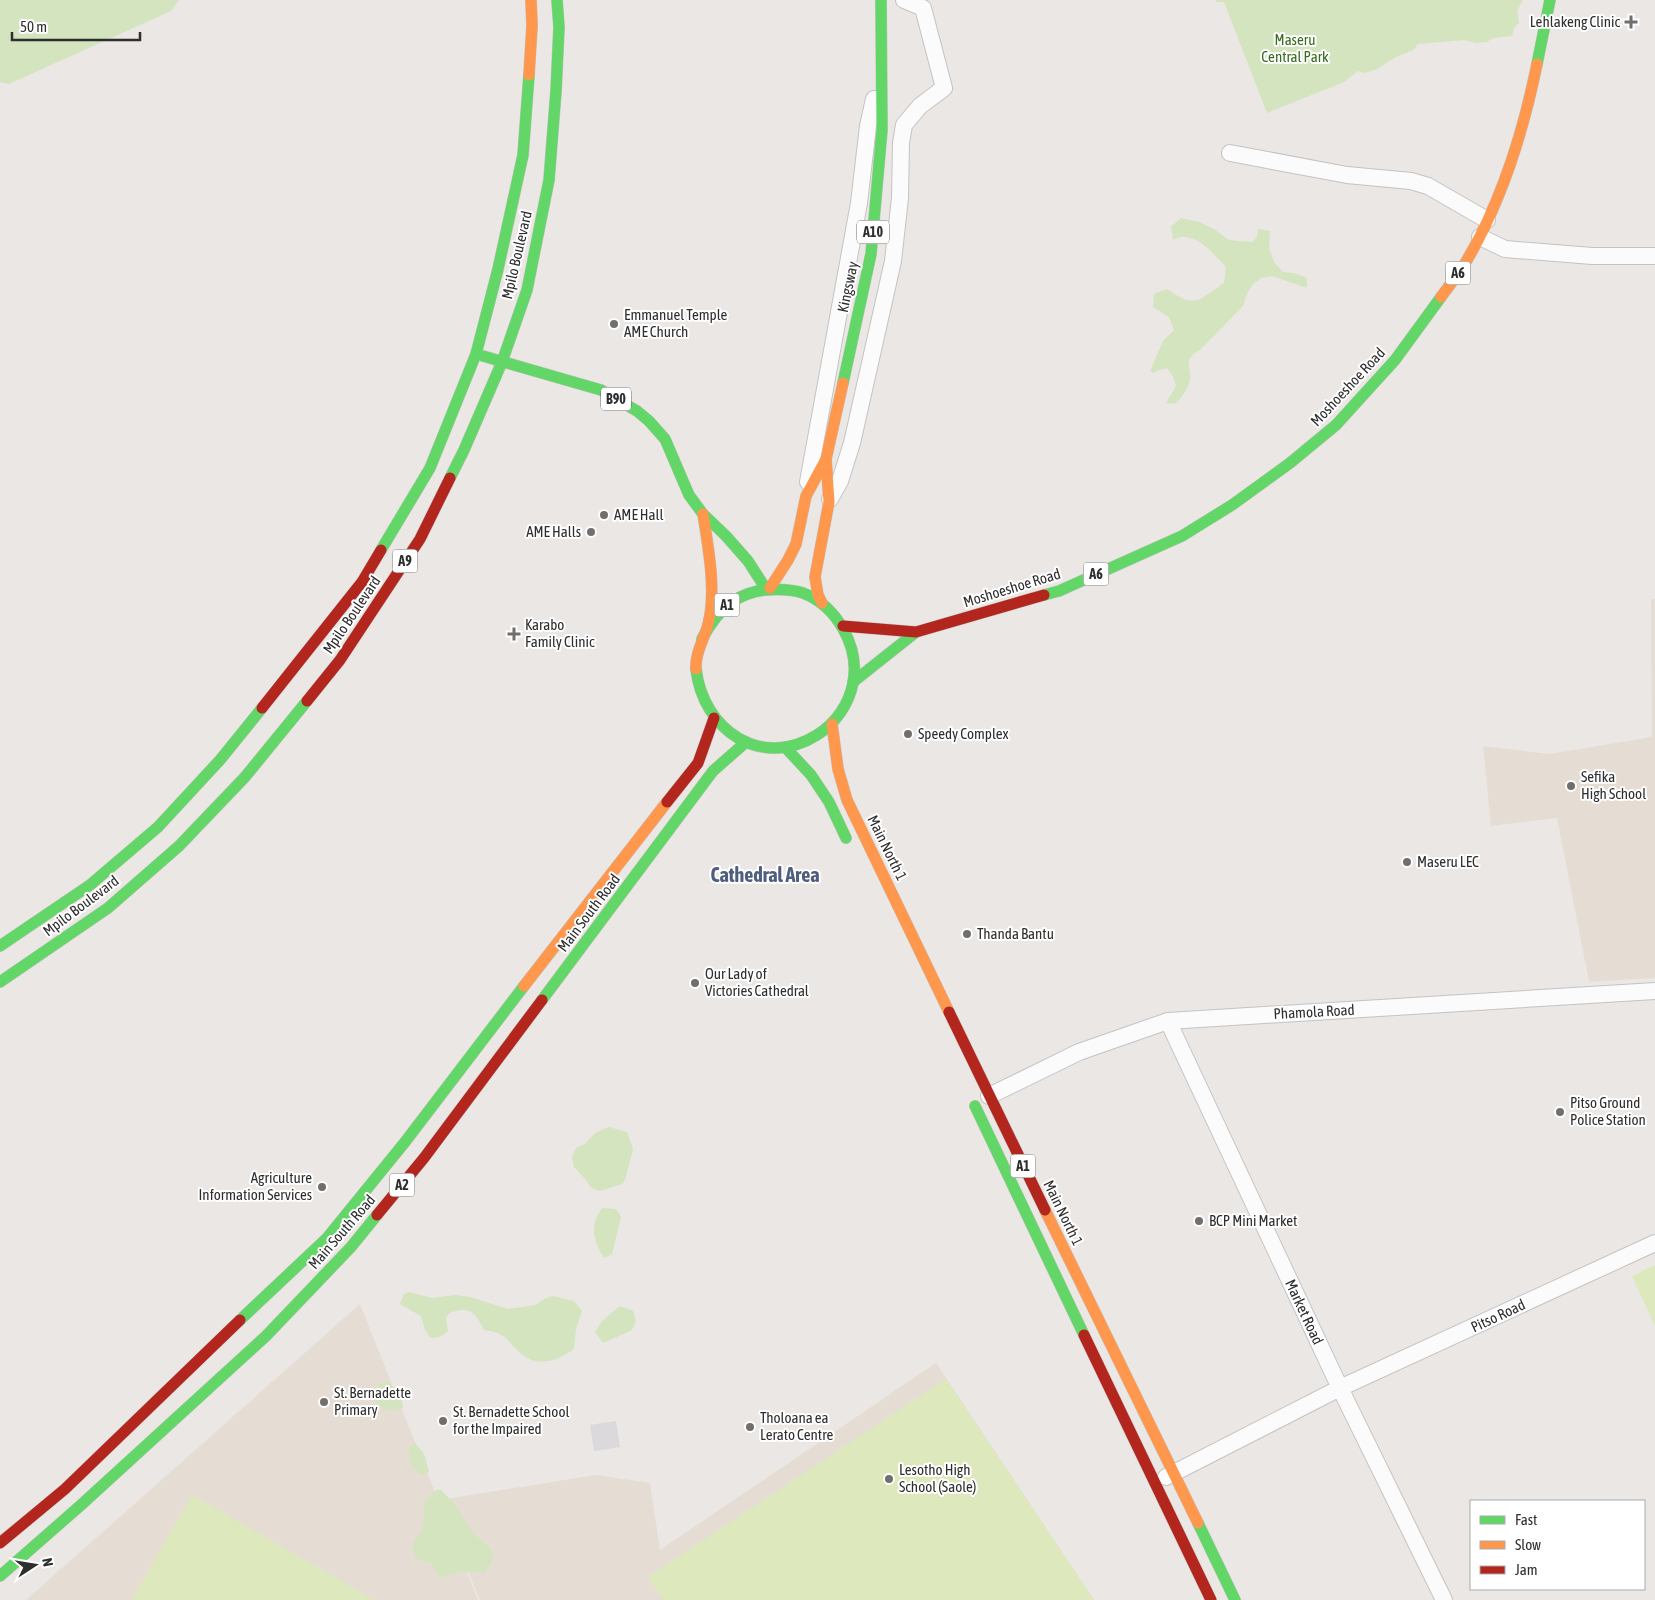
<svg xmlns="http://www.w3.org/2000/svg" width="1655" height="1600" viewBox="0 0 1655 1600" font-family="'Asap Condensed',sans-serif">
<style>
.industrial{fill:#dbd9db}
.education{fill:#e5ddd3}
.green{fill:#d3e4bf}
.pitch{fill:#dde8bd}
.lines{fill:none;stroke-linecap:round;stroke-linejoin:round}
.street-casing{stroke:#c4c3c3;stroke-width:18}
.fast-casing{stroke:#c6c4c4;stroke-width:12}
.slow-casing{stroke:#c6c4c4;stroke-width:12}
.jam-casing{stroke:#c6c4c4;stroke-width:12}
.street{stroke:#fcfbfb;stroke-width:16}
.fast{stroke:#63d668;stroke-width:11}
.slow{stroke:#ff974d;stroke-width:11}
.jam{stroke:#b3261e;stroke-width:11}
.poi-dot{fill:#706f6e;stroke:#fff;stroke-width:2}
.labels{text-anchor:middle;stroke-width:4;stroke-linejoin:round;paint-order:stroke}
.shield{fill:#fff;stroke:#6d6d6d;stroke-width:1}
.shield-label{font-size:14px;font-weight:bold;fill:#2e2e2e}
.poi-label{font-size:15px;fill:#2e2e2e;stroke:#fff;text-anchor:start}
.park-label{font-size:15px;fill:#376b1e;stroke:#fff}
.street-label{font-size:15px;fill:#2e2e2e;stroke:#fff}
.district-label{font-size:20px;font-weight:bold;fill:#4f5d7e;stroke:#fff}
</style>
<rect width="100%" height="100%" fill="#ebe7e4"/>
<!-- industrial -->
<path class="industrial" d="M616,1421L620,1447L594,1451L590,1425Z"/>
<!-- education -->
<g class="education">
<path d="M1651,599H1655V978L1589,982L1557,818L1491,826L1483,746L1550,754L1652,737Z"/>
<path d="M360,1304L478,1600H26Z"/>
<path d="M936,1363L1094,1600H480L439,1500L596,1475L650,1483L660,1550Z"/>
</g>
<!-- green -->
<g class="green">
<path d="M0,0H179L171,11L9,84L0,82Z"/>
<path d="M1216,0H1523L1517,11L1519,23L1514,28L1512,36L1493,38L1487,42L1476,43L1464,40L1418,44L1413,50L1396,57L1377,69L1365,73L1358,71L1344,82L1267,113L1224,2H1217Z"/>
<path d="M1181,218L1199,222L1214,229L1229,240L1252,242L1257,237L1258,229L1270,231L1269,248L1274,262L1283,272L1294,273L1307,278V288L1272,276L1261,278L1253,284L1247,294L1243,306L1200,350C1180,360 1194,368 1189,384C1186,392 1181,398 1175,404L1166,403L1176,386L1173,376L1167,368L1159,370L1153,373L1150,371L1163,341L1174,330L1169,317L1153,307L1154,294L1167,289C1195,309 1198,301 1224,283L1226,267C1215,256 1202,238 1185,237C1181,236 1176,239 1173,240L1171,227Z"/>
<path d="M609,1127L627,1132L633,1149L625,1180L622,1184L600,1191L591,1188L587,1181L574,1167L572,1157L576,1148L585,1144L595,1133Z"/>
<path d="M602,1208L616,1209L621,1217L612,1254L604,1258C593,1239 589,1227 602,1208Z"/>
<path d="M409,1292L432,1298L456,1295L470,1297L508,1309L536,1305L544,1299L553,1296L574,1301L582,1311L576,1329L574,1349C557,1361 538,1368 520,1353C514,1348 509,1340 503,1336C498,1332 490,1331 484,1330C477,1317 473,1307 456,1311C451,1312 449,1313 446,1317L448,1331L440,1337L431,1338L425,1330L421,1316L400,1304L404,1294Z"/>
<path d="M620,1306L633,1311L636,1321L632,1330L603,1343L595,1332L602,1321Z"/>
<path d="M387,1381L401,1394L403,1408C388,1413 385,1412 374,1400L378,1385Z"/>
<path d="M415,1443L424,1454L429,1472L421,1475L411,1465L408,1449Z"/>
<path d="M436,1490H441L457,1507L474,1535L490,1547L493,1556L492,1561L484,1574C473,1570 454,1572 443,1577L439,1576L431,1563L417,1559L414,1555L413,1543L422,1531L425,1501Z"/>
</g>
<!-- pitch -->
<g class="pitch">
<path d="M1655,1265V1326L1632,1276Z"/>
<path d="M946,1379L1094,1600H664L648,1577Z"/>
<path d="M192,1495L374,1600H132Z"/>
</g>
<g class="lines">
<defs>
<g id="street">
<path d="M1230,153L1347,175L1411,181L1428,186L1487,220"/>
<path d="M1480,237L1505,249L1592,256H1655"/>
<path d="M808,482L859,203L868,126L874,99"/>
<path d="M830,499L840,481L852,443L893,261L900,198L901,143L904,125L920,106L944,88L923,8L904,0"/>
<path d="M1168,1021L1340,1388L1444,1600"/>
<path d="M989,1096L1079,1052L1168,1021L1655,991"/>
<path d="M1166,1477L1340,1388L1655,1243"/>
</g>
<g id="fast">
<path d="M1537,64L1550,0"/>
<path d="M483,356L601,390L637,411L649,421L665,439L689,495L703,514L726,536L748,561L766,589"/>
<path d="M843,383L871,254L882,130L881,0"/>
<path d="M450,478L464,450L502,362L527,290L549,180L556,91L559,27L557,0"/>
<path d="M381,550L430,468L476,354L498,269L523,155L529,75"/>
<path d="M1044,595L1059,591L1182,536L1232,505L1290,463L1336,425L1395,360L1441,297"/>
<path d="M696,669C703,730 761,770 817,735C836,723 849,704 853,683C860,647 837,606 803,593C790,589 778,589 765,590C754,591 743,595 733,601C719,611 710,624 702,639"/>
<path d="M853,682L916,632"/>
<path d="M785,747L811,775L829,802L846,838"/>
<path d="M0,946L90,885L158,827L220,760L262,708"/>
<path d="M0,982L108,908L179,846L245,777L307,701"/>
<path d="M542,1000L713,771L746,742"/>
<path d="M975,1106L1084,1335"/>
<path d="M240,1320L327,1238L405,1142L524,986"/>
<path d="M1198,1523L1235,1600"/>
<path d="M0,1576L81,1505L266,1336L351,1247L377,1215"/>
</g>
<g id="slow">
<path d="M529,75L532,26L531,0"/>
<path d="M1441,297C1449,286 1457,276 1464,265C1501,204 1523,133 1537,64"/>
<path d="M770,588L788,560L796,544L806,496L826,459"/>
<path d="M822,603L818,595L815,577L829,502L826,459L843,383"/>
<path d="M696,669C695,651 706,637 709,620C716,588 708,546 703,514"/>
<path d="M832,724L838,769L847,800L949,1012"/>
<path d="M524,986L667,802"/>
<path d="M1045,1210L1198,1523"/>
</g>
<g id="jam">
<path d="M843,626L916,632L1044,595"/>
<path d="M307,701L340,660L420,539L450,478"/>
<path d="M262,708L362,582L381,550"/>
<path d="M667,802L698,763L714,718"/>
<path d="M949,1012L1045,1210"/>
<path d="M377,1215L424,1158L542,1000"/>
<path d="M1084,1335L1211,1600"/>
<path d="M0,1543L65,1489L240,1320"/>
</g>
</defs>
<!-- street casing -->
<use href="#street" class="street-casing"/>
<!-- fast casing -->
<use href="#fast" class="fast-casing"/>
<!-- slow casing -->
<use href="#slow" class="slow-casing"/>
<!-- jam casing -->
<use href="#jam" class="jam-casing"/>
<!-- street -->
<use href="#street" class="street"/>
<!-- fast -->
<use href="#fast" class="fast"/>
<!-- slow -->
<use href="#slow" class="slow"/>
<!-- jam -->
<use href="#jam" class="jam"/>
</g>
<!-- markers -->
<g class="poi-dot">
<path d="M1628.5 14.5h5v5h5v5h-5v5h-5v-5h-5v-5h5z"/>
<circle cx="614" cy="324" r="5"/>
<circle cx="604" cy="515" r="5"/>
<circle cx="591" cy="532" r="5"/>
<path d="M511.5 626.5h5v5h5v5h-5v5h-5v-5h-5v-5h5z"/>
<circle cx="908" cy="734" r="5"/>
<circle cx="1571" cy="786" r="5"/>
<circle cx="1407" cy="862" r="5"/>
<circle cx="967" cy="934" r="5"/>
<circle cx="695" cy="983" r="5"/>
<circle cx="1560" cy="1112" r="5"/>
<circle cx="322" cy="1187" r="5"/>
<circle cx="1199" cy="1221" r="5"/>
<circle cx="324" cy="1402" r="5"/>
<circle cx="443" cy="1421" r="5"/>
<circle cx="750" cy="1427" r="5"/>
<circle cx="889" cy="1479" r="5"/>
</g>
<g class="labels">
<!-- shield labels -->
<g class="shield">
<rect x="857" y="220.5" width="32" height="23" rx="4"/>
<rect x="1445.5" y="261.5" width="25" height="23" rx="4"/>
<rect x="601" y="387.5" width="30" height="23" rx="4"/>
<rect x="392.5" y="549.5" width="25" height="23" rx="4"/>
<rect x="1083.5" y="562.5" width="25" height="23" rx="4"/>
<rect x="714.5" y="593.5" width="25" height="23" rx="4"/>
<rect x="1010.5" y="1154.5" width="25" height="23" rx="4"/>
<rect x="389.5" y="1173.5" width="25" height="23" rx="4"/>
</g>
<g class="shield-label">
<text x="873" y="237">A10</text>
<text x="1458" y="278">A6</text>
<text x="616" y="404">B90</text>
<text x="405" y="566">A9</text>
<text x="1096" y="579">A6</text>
<text x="727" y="610">A1</text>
<text x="1023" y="1171">A1</text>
<text x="402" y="1190">A2</text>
</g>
<!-- poi labels -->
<g class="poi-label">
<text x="1620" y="27" text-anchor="end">Lehlakeng Clinic</text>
<text x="624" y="320">Emmanuel Temple<tspan x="624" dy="17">AME Church</tspan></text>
<text x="614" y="520">AME Hall</text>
<text x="581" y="537" text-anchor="end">AME Halls</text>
<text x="525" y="630">Karabo<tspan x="525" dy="17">Family Clinic</tspan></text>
<text x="918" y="739">Speedy Complex</text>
<text x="1581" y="782">Sefika<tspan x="1581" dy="17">High School</tspan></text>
<text x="1417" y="867">Maseru LEC</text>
<text x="977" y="939">Thanda Bantu</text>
<text x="705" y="979">Our Lady of<tspan x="705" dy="17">Victories Cathedral</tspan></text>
<text x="1570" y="1108">Pitso Ground<tspan x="1570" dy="17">Police Station</tspan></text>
<text x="312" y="1183" text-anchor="end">Agriculture<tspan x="312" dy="17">Information Services</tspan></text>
<text x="1209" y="1226">BCP Mini Market</text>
<text x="334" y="1398">St. Bernadette<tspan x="334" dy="17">Primary</tspan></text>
<text x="453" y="1417">St. Bernadette School<tspan x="453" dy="17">for the Impaired</tspan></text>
<text x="760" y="1423">Tholoana ea<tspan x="760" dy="17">Lerato Centre</tspan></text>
<text x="899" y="1475">Lesotho High<tspan x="899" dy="17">School (Saole)</tspan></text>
</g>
<!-- park labels -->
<g class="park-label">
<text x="1295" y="45">Maseru<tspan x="1295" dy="17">Central Park</tspan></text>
</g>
<!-- street labels -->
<g class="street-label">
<text transform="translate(517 255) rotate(-77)" y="5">Mpilo Boulevard</text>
<text transform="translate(848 287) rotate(-78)" y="5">Kingsway</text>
<text transform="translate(1348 387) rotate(-47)" y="5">Moshoeshoe Road</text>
<text transform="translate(1012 588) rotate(-17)" y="5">Moshoeshoe Road</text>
<text transform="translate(352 615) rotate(-56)" y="5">Mpilo Boulevard</text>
<text transform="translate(887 848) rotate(64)" y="5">Main North 1</text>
<text transform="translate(81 906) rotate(-37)" y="5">Mpilo Boulevard</text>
<text transform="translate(589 913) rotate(-53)" y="5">Main South Road</text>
<text transform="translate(1314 1012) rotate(-3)" y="5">Phamola Road</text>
<text transform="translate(1063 1213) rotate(64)" y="5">Main North 1</text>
<text transform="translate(342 1232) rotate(-49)" y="5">Main South Road</text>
<text transform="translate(1304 1312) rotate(65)" y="5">Market Road</text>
<text transform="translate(1498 1316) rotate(-25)" y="5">Pitso Road</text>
</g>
<!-- district labels -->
<g class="district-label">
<text x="765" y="882">Cathedral Area</text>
</g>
</g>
<!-- legend -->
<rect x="1470" y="1500" width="175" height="90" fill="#ffffff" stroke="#ababab"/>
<rect x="1480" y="1516" width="25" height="8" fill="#63d668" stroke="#ababab"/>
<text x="1515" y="1525" font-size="15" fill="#2e2e2e">Fast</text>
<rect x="1480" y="1541" width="25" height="8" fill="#ff974d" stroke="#ababab"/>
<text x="1515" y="1550" font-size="15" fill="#2e2e2e">Slow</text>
<rect x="1480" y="1566" width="25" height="8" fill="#b3261e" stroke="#ababab"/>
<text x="1515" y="1575" font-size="15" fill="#2e2e2e">Jam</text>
<!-- north arrow -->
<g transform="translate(35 1565) rotate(78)" stroke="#ffffff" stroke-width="4" paint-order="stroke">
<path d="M0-4L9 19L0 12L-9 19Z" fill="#2e2e2e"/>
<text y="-8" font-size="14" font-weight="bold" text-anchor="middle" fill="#2e2e2e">N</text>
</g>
<!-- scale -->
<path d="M12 32v8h128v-8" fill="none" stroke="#2e2e2e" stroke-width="2.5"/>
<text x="20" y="32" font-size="15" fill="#2e2e2e" stroke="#ffffff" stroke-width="4" paint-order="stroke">50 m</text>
</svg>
